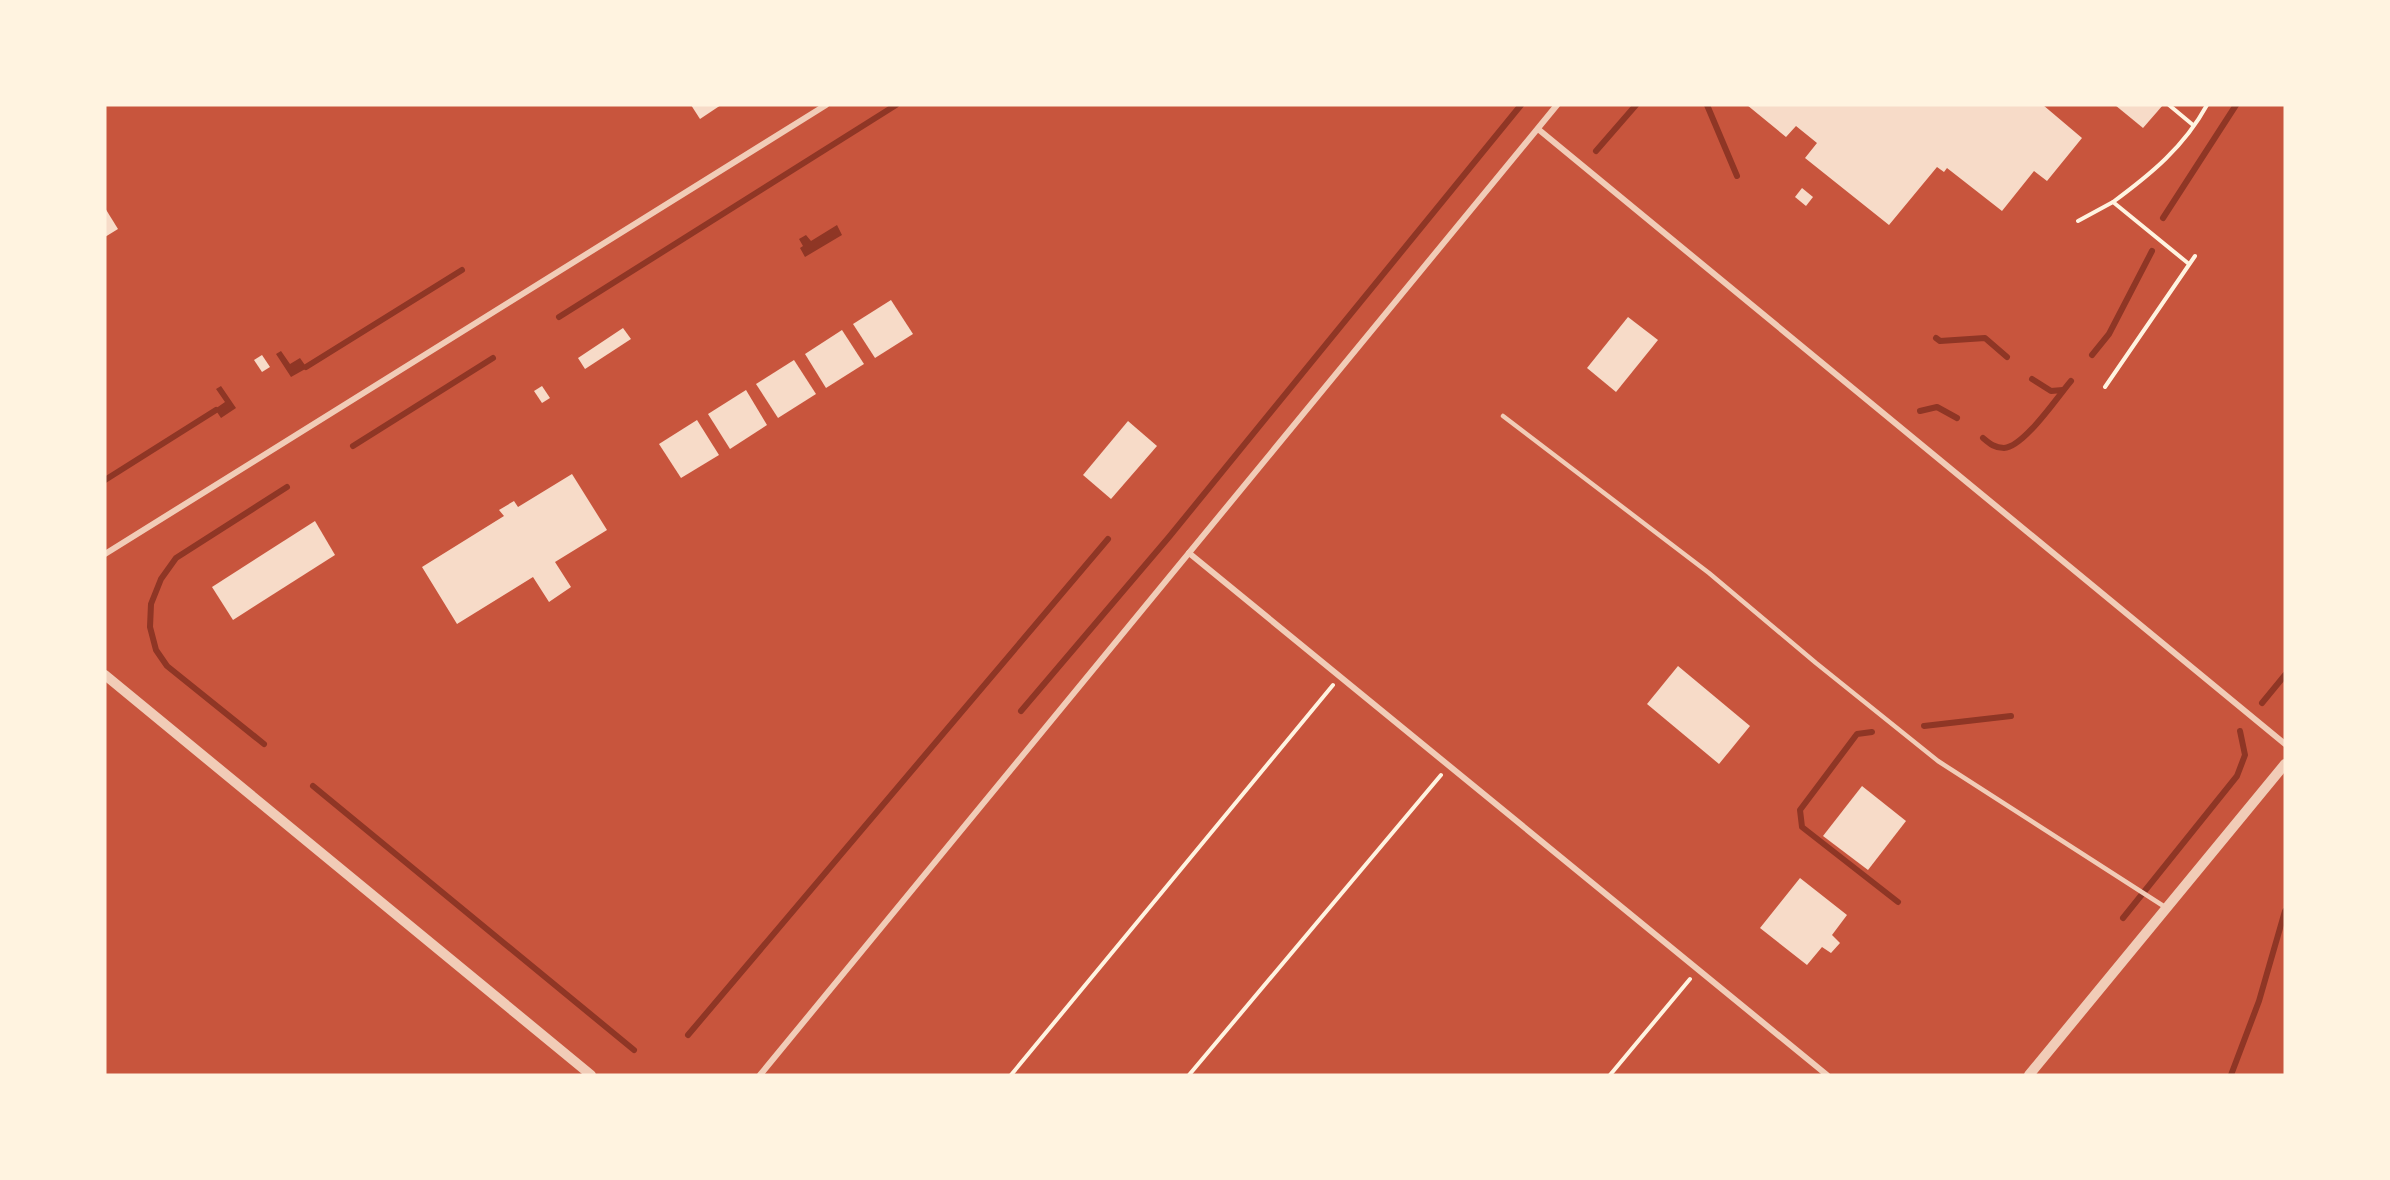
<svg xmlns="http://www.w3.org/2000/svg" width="2390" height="1180" viewBox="0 0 2390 1180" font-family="Jost,sans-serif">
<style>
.water{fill:#8f3625}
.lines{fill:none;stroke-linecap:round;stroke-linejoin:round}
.stream{stroke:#8f3625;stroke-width:6}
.building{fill:#f7dbc8}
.path{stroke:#fff3e0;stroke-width:4}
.service{stroke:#f1ccb7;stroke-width:4.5}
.minor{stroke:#f1ccb7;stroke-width:6}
.tertiary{stroke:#f1ccb7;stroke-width:10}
</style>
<rect width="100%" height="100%" fill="#c8553d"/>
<!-- water -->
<g class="water">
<path d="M837,225L842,235L805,257L800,248L803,246L799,239L806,235L811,241Z"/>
<path d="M281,351L290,364L300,358L307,368L291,377L276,354Z"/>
<path d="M221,386L236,408L221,418L215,409L225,402L216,389Z"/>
</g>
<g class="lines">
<!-- stream -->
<g class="stream">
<path d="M1707,105L1737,176"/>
<path d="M1596,151L1636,105"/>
<path d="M2163,218L2236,105"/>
<path d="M559,317L896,105"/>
<path d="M1936,338L1940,341L1985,338L2007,357"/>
<path d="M2092,355L2109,334L2152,251"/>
<path d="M306,367L462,270"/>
<path d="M2032,379L2051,391L2063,390"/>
<path d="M1920,411L1937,407L1957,418"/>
<path d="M1983,438C1990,444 1995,448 2004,448C2024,447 2058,396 2071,381"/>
<path d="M353,446L493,358"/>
<path d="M105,480L216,410"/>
<path d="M2262,703L2285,675"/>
<path d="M1021,711L1169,537L1521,105"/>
<path d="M1924,726L2011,716"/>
<path d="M1872,732L1857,734L1800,810L1802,827L1898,902"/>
<path d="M264,744L167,666L156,650L150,627L151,604L161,579L176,558L287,487"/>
<path d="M313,786L634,1050"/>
<path d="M2123,918L2237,776L2245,755L2240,731"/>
<path d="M688,1035L1108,539"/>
<path d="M2231,1075L2259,1001L2285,911"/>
</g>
</g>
<!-- building -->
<g class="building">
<path d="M691,105H721L700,119Z"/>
<path d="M1747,105H2043L2082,138L2047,181L2034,171L2002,211L1947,168L1944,172L1937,167L1889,225L1805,158L1817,143L1796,126L1786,137Z"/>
<path d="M2115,105H2163L2143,128Z"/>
<path d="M1802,188L1813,197L1806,206L1795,197Z"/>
<path d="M105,208L118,229L105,237Z"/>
<path d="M891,300L913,334L875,358L853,324Z"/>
<path d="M1628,317L1658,340L1616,392L1587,368Z"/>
<path d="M623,328L631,339L585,369L578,358Z"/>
<path d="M842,330L864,364L826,388L805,354Z"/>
<path d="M262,355L270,367L262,372L254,360Z"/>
<path d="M794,360L816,394L778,418L756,384Z"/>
<path d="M542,386L550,398L542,403L534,391Z"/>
<path d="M746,390L767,425L730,449L708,414Z"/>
<path d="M697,420L719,455L681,478L659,444Z"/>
<path d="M1128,421L1157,446L1111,499L1083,475Z"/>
<path d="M572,474L607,530L555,562L571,587L549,602L533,577L457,624L422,567L504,516L499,510L514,501L518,507Z"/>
<path d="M315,521L335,555L233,620L212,587Z"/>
<path d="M1678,666L1750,726L1719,764L1647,704Z"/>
<path d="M1862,786L1906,821L1868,870L1823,836Z"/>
<path d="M1800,878L1847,915L1832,935L1840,943L1831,953L1822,947L1807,965L1760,928Z"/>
</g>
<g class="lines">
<!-- path -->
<g class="path">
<path d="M2169,105L2193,125"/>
<path d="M2113,202C2151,174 2184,147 2207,105"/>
<path d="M2078,221L2113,202L2189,264"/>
<path d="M2105,387L2195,256"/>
<path d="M1011,1075L1333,685"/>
<path d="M1189,1075L1441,775"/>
<path d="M1610,1075L1690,979"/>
</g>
<!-- service -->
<path class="service" d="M1503,416L1709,573L1816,663L1938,761L2165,907"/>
<!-- minor -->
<g class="minor">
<path d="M1538,129L2285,744"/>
<path d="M1189,553L1827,1075"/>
<path d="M105,554L826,105"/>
<path d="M760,1075L1557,105"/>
</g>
<!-- tertiary -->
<g class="tertiary">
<path d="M105,675L591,1075"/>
<path d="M2029,1075L2285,764"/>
</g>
</g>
<!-- border -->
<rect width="2390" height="1180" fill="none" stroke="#fff3e0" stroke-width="213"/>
</svg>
